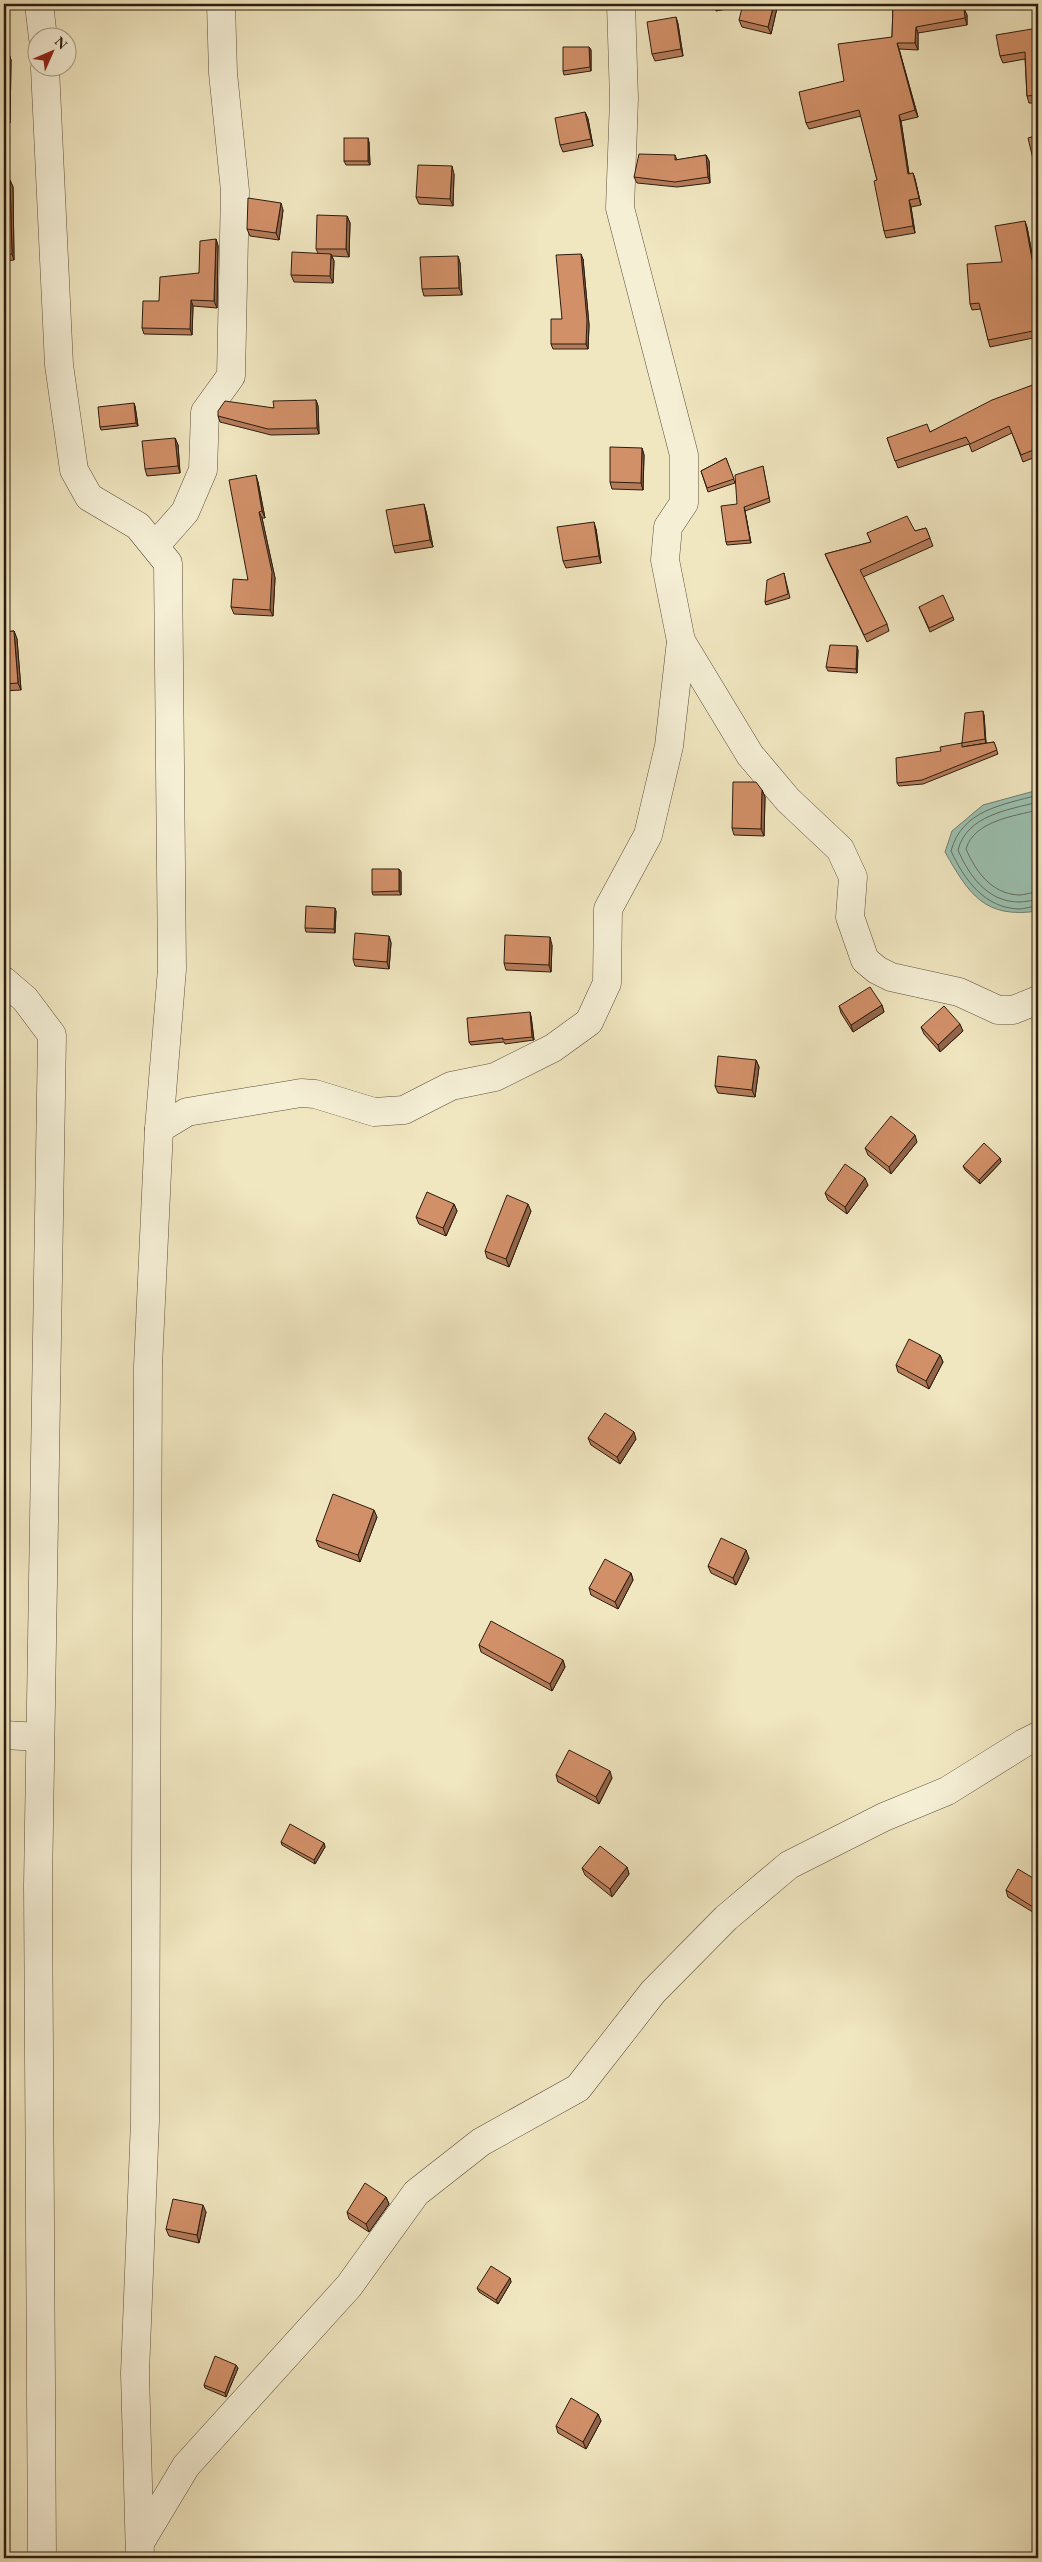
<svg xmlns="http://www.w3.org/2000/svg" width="1042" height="2562" viewBox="0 0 1042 2562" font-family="'EB Garamond',serif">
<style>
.water{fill:#9bc0af;stroke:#6f7e6f}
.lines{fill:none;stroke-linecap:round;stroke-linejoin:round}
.shore{stroke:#646e5f;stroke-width:1}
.minor-casing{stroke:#5d4e3b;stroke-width:29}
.minor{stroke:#f5efd6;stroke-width:28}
.wall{fill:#b57c5a;stroke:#2c1c0f}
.shaded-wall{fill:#93654a;stroke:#2c1c0f}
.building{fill:#d29069;stroke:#2c1c0f}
</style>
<rect width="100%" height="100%" fill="#f0e6c0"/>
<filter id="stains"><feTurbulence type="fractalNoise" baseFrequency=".004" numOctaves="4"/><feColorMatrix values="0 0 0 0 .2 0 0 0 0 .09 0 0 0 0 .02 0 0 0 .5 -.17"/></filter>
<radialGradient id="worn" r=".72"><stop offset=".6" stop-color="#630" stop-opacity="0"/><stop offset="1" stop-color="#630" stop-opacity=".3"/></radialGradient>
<!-- water -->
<path class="water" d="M1038,790V911C984,919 969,894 945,852L952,831L983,805Z"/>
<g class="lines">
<!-- shore -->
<g class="shore">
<path d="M1038,795C1002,805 962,810 951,851C964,879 984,908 1019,909C1025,909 1032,906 1038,906"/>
<path d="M1038,802C1008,810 967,815 958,850C969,876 988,902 1019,902C1025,902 1032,900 1038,900"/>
<path d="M1038,810C1014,816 974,821 966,849C976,872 992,894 1019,895C1025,895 1032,892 1038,892"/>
</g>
<defs>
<g id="minor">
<path d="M39,4L43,38"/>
<path d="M621,4L624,99L620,208L684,455V503L668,527L665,560L681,641L750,755L788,800L840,849L853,877L850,917L865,960L877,970L891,977L959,992L998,1010H1013L1038,1000"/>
<path d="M45,68L59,365L74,470L89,497L138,526L168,563L172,969L159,1129L148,1366L145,2121L135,2373L140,2558"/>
<path d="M155,546L185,512L203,470L205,412L231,376L235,191L223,73L221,4"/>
<path d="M4,981L25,999L52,1035L38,1885L42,2558"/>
<path d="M159,1129L187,1112L301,1093L315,1094L374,1112L404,1110L451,1086L495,1077L553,1048L589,1022L607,983L608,909L648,835L669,746L681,641"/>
<path d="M4,1735L40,1737"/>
<path d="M141,2541L186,2466L349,2286L416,2193L481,2142L578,2088L653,1992L726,1918L789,1865L884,1817L947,1791L1024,1743L1038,1736"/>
</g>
</defs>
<!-- minor casing -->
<use href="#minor" class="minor-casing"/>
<!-- minor -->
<use href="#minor" class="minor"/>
</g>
<!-- wall -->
<g class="wall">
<path d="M714,4H737L738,7L716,11Z"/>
<path d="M893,6L964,9L967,15V25L918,33V50L899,49L918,117L901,121L909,174L913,173L915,179L921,205L911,207L915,233L886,238L884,231L877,180L861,116L809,129L806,123L844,81L892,37Z"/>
<path d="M777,8L771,34L742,27L739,20Z"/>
<path d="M676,17L678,24L683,56L655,61L652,54Z"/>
<path d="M1038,28V103H1029L1027,96L1025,59L1003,63L1000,56Z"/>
<path d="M589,47L591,50V71L564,75L563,71Z"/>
<path d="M4,54H9L11,60L10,123H4Z"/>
<path d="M585,112L588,119L593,146L563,152L560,145Z"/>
<path d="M1038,135V170H1036L1034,163Z"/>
<path d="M369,142L370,165H346L344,161Z"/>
<path d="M675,155L677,160L706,155L709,161L710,183L677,187L637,183L634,177Z"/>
<path d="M454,174L453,206L419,204L416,197Z"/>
<path d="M4,180H10L13,187L14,260L4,261Z"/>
<path d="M283,210L279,240L250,236L247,229Z"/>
<path d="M347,216L350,223L349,257L332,256L334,261L333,283L294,282L291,275L318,253L316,249Z"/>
<path d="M1027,227L1038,286V337L990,347L988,340L981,309L972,310L970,304L1002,262Z"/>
<path d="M216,239L218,246L217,308L193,306L192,335L144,334L142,328L159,301L199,273Z"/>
<path d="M458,256L460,263L462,295L424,296L422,289Z"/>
<path d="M583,259L589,325L588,349H553L551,344L562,319Z"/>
<path d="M1038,383V456L1023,462L1012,433L972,452L969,444L898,468L887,438L930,432Z"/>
<path d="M316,400L318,406L319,434L271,435L220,422L218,416L274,408Z"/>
<path d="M135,406L138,426L101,430L100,427Z"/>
<path d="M175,438L178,445L180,473L147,476L145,469Z"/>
<path d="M642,448L644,455L643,490L612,489L610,482Z"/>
<path d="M726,458L735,483L708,492L701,471Z"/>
<path d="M763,466L770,502L745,511L751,543L727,545L726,542L737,504Z"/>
<path d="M258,482L265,518H262L275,578L273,616L234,614L231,607L248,580Z"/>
<path d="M426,511L433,547L395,553L393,546Z"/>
<path d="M926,528L933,546L863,577L887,624L889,631L867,642L828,561L825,554L871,542L867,533L915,531Z"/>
<path d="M596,529L601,563L566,568L563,561Z"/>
<path d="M784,573L790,598L766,605L765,602Z"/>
<path d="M919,607L953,617L954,620L930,632Z"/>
<path d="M14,631L17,639L21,690L4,691V632Z"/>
<path d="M858,650L857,673L828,671L826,667Z"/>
<path d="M984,715L986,743L963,747L994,742L998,754L923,784L899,786L897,783L941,751L962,743Z"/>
<path d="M762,790L765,797L764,836L734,835L732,828Z"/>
<path d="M399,869L401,872V895H373L372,892Z"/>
<path d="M336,911L335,933L306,932L305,928Z"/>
<path d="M389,936L391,943L389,969L355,966L353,959Z"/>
<path d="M552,945L551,972L506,970L504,963Z"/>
<path d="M882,1005L884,1012L853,1032L841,1013L839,1006Z"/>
<path d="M531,1016L534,1040L505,1044L504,1042L471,1045L469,1042Z"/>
<path d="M921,1027L963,1031L940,1052L924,1034Z"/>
<path d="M756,1060L759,1067L755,1097L718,1093L715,1086Z"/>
<path d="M917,1142L891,1174L868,1155L865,1148Z"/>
<path d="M1000,1158L1001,1162L980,1184L965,1170L963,1166Z"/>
<path d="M868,1185L847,1214L828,1200L825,1193Z"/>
<path d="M454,1204L457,1211L446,1236L419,1224L416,1217Z"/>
<path d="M531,1211L509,1267L487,1258L485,1251Z"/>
<path d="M940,1355L943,1362L929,1389L898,1372L896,1365Z"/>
<path d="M588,1438L636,1439L620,1464L591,1445Z"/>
<path d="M377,1517L360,1562L319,1547L316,1540Z"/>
<path d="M749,1558L736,1585L711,1573L708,1566Z"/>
<path d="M631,1573L633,1580L618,1609L591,1595L589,1588Z"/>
<path d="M479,1645L563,1660L565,1667L552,1691L481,1652Z"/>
<path d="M556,1775L612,1778L599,1804L558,1782Z"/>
<path d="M281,1842L324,1843L325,1847L315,1864L282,1845Z"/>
<path d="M627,1867L629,1874L612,1897L585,1875L582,1868Z"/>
<path d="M1038,1881L1036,1914L1008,1897L1006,1890Z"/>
<path d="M386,2197L389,2204L369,2232L349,2219L347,2212Z"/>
<path d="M206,2212L199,2243L169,2236L166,2229Z"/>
<path d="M510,2278L511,2282L498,2304L479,2292L477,2288Z"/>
<path d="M238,2368L226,2397L205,2388L204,2385Z"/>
<path d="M598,2414L601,2421L586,2449L558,2433L556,2426Z"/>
</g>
<!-- shaded-wall -->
<g class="shaded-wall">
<path d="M774,4H775L777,8L771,34L768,27Z"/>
<path d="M964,9L967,15V25L965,18Z"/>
<path d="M676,17L678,24L683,56L681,49Z"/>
<path d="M916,27L918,33V50L915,43Z"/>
<path d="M897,43L899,49L918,117L915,110Z"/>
<path d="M589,47L591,50V71L590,67Z"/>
<path d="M9,54L11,60L10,123L8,117Z"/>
<path d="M585,112L588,119L593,146L591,139Z"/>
<path d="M899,115L901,121L910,180L908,174Z"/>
<path d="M368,138L369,142L370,165L368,161Z"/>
<path d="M706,155L709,161L710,183L708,177Z"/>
<path d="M452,166L454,174L453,206L450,199Z"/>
<path d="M913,173L915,179L921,205L919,198Z"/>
<path d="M10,180L13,187L14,260L12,254Z"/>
<path d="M909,200L911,207L915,233L913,226Z"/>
<path d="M281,203L283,210L279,240L276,233Z"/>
<path d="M347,216L350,223L349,257L346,249Z"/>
<path d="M1025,221L1027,227L1038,286V291Z"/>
<path d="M216,239L218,246L217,308L214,301Z"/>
<path d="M331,254L334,261L333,283L330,276Z"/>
<path d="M581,254L583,259L589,325L588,349L586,344Z"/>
<path d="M458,256L460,263L462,295L459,288Z"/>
<path d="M191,300L193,306L192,335L190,329Z"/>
<path d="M316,400L318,406L319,434L317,428Z"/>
<path d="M134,403L135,406L138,426L136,423Z"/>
<path d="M175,438L178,445L180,473L178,466Z"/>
<path d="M642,448L644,455L643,490L641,483Z"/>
<path d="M256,475L258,482L265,518L262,511Z"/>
<path d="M424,504L426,511L433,547L430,540Z"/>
<path d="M744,507L745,511L751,543L750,540Z"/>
<path d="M259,512L262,518L275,578L273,616L270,610Z"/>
<path d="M594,522L596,529L601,563L599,556Z"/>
<path d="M14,631L17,639L21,690L18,683Z"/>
<path d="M857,646L858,650L857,673L856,669Z"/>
<path d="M983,711L984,715L986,743L985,739Z"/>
<path d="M762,790L765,797L764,836L761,829Z"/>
<path d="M399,869L401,872V895L399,891Z"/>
<path d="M335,908L336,911L335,933L334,929Z"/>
<path d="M389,936L391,943L389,969L387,962Z"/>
<path d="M550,937L552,945L551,972L549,965Z"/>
<path d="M882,1005L884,1012L853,1032L851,1025Z"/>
<path d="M530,1012L531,1016L534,1040L532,1037Z"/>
<path d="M960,1024L963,1031L940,1052L938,1045Z"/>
<path d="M756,1060L759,1067L755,1097L752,1090Z"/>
<path d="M5,1079L7,1083L6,1135L4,1132Z"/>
<path d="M915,1135L917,1142L891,1174L889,1167Z"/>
<path d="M1000,1158L1001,1162L980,1184L979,1180Z"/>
<path d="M865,1178L868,1185L847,1214L845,1207Z"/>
<path d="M454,1204L457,1211L446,1236L443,1228Z"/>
<path d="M528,1204L531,1211L509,1267L506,1259Z"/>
<path d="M940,1355L943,1362L929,1389L926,1381Z"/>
<path d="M634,1432L636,1439L620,1464L617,1457Z"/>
<path d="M374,1510L377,1517L360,1562L358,1555Z"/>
<path d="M746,1550L749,1558L736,1585L733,1578Z"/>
<path d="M631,1573L633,1580L618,1609L615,1602Z"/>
<path d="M563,1660L565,1667L552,1691L550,1684Z"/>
<path d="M610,1771L612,1778L599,1804L596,1797Z"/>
<path d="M324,1843L325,1847L315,1864L314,1860Z"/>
<path d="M627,1867L629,1874L612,1897L610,1889Z"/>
<path d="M1038,1899V1910L1036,1914L1033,1907Z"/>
<path d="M386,2197L389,2204L369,2232L366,2224Z"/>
<path d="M203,2205L206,2212L199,2243L197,2235Z"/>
<path d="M510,2278L511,2282L498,2304L496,2300Z"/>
<path d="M236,2365L238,2368L226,2397L225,2393Z"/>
<path d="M598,2414L601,2421L586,2449L583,2442Z"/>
</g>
<!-- building -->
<g class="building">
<path d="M714,4H736L715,8Z"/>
<path d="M743,4H774L768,27L739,20Z"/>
<path d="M893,6L964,9L965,18L916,27L915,43H897L915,110L899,115L908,174L913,173L919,198L909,200L913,226L884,231L874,181L877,180L859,110L806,123L799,92L844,81L838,44L892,37Z"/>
<path d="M676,17L681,49L652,54L647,22Z"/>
<path d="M1038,28V95L1027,96L1025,52L1000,56L996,35Z"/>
<path d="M563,47H589L590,67L563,71Z"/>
<path d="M4,54H9L8,117H4Z"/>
<path d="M585,112L591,139L560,145L555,118Z"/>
<path d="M1038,135V162L1034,163L1028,138Z"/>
<rect x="344" y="138" width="24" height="23"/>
<path d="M639,154L675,155V160L706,155L708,177L675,182L634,177Z"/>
<path d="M418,165L452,166L450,199L416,197Z"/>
<path d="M4,180H10L12,254L4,255Z"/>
<path d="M248,198L281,203L276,233L247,229Z"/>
<path d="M317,215L347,216L346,249H316Z"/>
<path d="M1025,221L1038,291V330L988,340L979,303L970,304L967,264L1002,262L995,226Z"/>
<path d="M216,239L214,301L191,300L190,329L142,328L143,301H159L160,277L199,273L200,241Z"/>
<path d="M292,252L331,254L330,276L291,275Z"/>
<path d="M581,254L587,320L586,344H551V319H562L556,255Z"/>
<path d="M458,256L459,288L422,289L420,257Z"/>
<path d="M1038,383V448L1021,455L1009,426L970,444L966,437L895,461L887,438L927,424L930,432L992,400Z"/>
<path d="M316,400L317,428L268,429L218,416V411L225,401L274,408L273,401Z"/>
<path d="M134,403L136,423L100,427L98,407Z"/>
<path d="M175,438L178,466L145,469L142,441Z"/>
<path d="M610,447L642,448L641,483L610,482Z"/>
<path d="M726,458L734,479L707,488L701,471Z"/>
<path d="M763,466L769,498L744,507L750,540L726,542L721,506L737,504L735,475Z"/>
<path d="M256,475L262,511L259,512L272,572L270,610L231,607L233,579L248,580L229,480Z"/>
<path d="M424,504L430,540L393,546L386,510Z"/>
<path d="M907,516L915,531L926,528L930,538L860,570L887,624L864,635L825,554L871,542L867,533Z"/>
<path d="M594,522L599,556L563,561L557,527Z"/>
<path d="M784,573L788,594L765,602L767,580Z"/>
<path d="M943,595L953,617L929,628L919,607Z"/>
<path d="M14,631L18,683L4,684V632Z"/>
<path d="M830,645L857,646L856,669L826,667Z"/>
<path d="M983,711L985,739L962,743L965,713Z"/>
<path d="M994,742L997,750L922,780L897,783L896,758L941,751L940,747L962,743V747Z"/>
<path d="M733,782H756L762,790L761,829L732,828Z"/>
<path d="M372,869H399V891L372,892Z"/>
<path d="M306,906L335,908L334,929L305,928Z"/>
<path d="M355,933L389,936L387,962L353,959Z"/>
<path d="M505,935L550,937L549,965L504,963Z"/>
<path d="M870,987L882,1005L851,1025L839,1006Z"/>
<path d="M944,1006L960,1024L938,1045L921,1027Z"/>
<path d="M530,1012L532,1037L503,1040V1038L469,1042L467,1018Z"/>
<path d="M718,1056L756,1060L752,1090L715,1086Z"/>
<path d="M4,1079H5L4,1132Z"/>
<path d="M891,1116L915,1135L889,1167L865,1148Z"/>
<path d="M984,1143L1000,1158L979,1180L963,1166Z"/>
<path d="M845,1164L865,1178L845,1207L825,1193Z"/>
<path d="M427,1192L454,1204L443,1228L416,1217Z"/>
<path d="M507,1195L528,1204L506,1259L485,1251Z"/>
<path d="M909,1339L940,1355L926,1381L896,1365Z"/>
<path d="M605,1413L634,1432L617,1457L588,1438Z"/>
<path d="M333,1494L374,1510L358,1555L316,1540Z"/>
<path d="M721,1538L746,1550L733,1578L708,1566Z"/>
<path d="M605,1559L631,1573L615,1602L589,1588Z"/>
<path d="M491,1621L563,1660L550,1684L479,1645Z"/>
<path d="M569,1750L610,1771L596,1797L556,1775Z"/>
<path d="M290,1824L324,1843L314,1860L281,1842Z"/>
<path d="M600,1846L627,1867L610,1889L582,1868Z"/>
<path d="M1018,1869L1038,1881V1899L1033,1907L1006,1890Z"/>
<path d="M365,2183L386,2197L366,2224L347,2212Z"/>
<path d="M173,2199L203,2205L197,2235L166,2229Z"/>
<path d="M491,2266L510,2278L496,2300L477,2288Z"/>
<path d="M215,2356L236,2365L225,2393L204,2385Z"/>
<path d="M571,2398L598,2414L583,2442L556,2426Z"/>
</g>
<!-- margin -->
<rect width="1042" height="2562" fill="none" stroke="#f0e6c0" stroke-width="20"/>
<rect x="5" y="5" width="1032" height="2552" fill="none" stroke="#2c1c0f" stroke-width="2.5"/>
<rect x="10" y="10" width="1022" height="2542" fill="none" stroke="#2c1c0f"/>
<!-- north arrow -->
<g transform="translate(52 52) rotate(45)"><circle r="24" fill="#f5efd6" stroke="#a59b86"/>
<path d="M0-4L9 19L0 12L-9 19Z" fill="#8f2418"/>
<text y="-8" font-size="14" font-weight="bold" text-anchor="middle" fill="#2c1c0f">N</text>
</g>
<rect width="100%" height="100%" filter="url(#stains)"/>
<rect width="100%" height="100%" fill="url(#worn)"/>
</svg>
